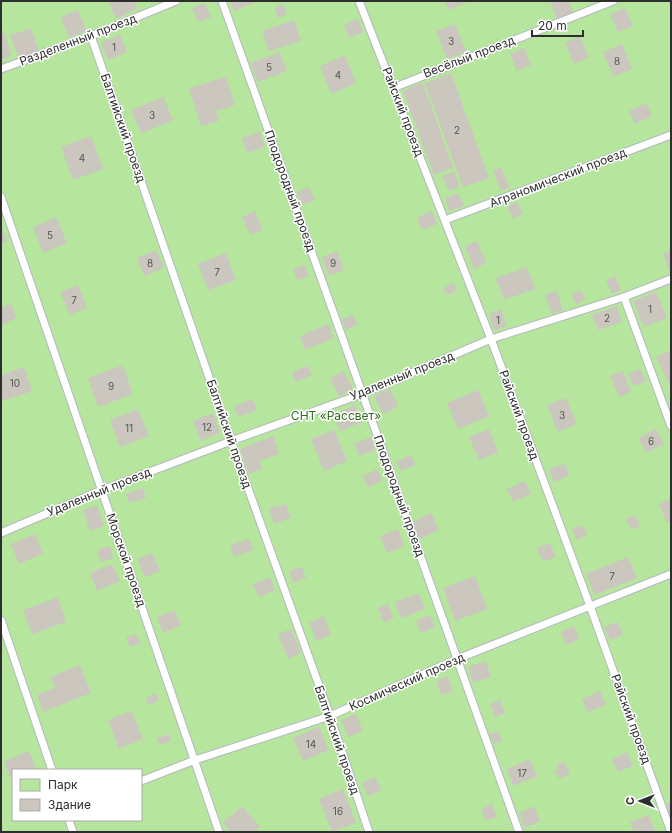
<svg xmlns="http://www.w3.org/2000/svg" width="672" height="833" viewBox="0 0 672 833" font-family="Inter,sans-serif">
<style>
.green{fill:#b6e59e;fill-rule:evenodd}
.building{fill:#cbc7bf}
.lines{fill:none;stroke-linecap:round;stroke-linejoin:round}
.lane-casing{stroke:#b4b7c1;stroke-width:9}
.lane{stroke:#fff;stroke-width:7}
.labels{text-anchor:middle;stroke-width:3;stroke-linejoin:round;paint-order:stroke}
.number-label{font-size:10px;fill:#555452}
.street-label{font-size:12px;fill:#2e2e2e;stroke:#fff}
.park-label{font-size:12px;fill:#2c6e1b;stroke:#fff}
</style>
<rect width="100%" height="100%" fill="#efe9e1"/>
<!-- green -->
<path class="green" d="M1,1H671V832H1ZM13,770H141V820H13Z"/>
<!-- building -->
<g class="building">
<path d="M108,1H134L138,8L116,19Z"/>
<path d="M230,1H258L234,11Z"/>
<path d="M445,1H470L449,10Z"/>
<path d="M550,1H569L573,13L557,19Z"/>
<path d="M205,3L211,17L198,22L192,8Z"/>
<path d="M283,4L287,14L278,18L275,8Z"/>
<path d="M625,8L633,26L618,32L610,14Z"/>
<path d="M78,10L86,31L69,38L61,17Z"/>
<path d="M358,19L363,32L349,38L344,25Z"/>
<path d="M294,20L301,41L269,51L262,31Z"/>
<path d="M455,24L466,52L447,59L436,31Z"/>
<path d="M31,28L39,51L19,59L10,35Z"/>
<path d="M3,31L12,55L1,60V32Z"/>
<path d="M120,35L127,52L108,60L101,43Z"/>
<path d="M580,36L589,57L574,64L565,43Z"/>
<path d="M622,44L632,69L613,77L603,52Z"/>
<path d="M524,48L531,65L517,71L510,54Z"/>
<path d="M280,52L287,71L258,82L250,63Z"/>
<path d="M345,55L356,83L331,94L320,66Z"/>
<path d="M451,73L489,178L463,187L425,83Z"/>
<path d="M226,77L235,105L216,111L219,121L201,126L189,88Z"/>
<path d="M423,83L453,168L434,175L403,91Z"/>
<path d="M163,97L173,120L141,134L131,110Z"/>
<path d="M647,103L652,116L635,124L629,111Z"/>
<path d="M260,132L265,147L247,153L242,138Z"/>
<path d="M91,136L103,169L73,180L61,147Z"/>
<path d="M501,167L510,187L501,191L493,171Z"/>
<path d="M454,171L460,187L449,191L442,176Z"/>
<path d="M309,187L315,200L302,205L297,192Z"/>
<path d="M459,193L464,206L449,211L445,198Z"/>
<path d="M517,202L523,214L513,219L507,207Z"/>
<path d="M255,211L262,230L250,235L242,217Z"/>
<path d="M432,211L437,224L422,230L417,217Z"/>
<path d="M56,217L67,243L43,253L33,227Z"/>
<path d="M3,231L7,241L1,243V232Z"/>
<path d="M477,241L486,263L474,269L465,246Z"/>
<path d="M156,250L164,268L144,276L137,258Z"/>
<path d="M671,250V271H669L663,253Z"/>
<path d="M337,251L344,270L329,276L322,257Z"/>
<path d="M226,253L236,280L208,290L198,264Z"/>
<path d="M305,265L309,276L297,280L293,269Z"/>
<path d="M527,267L535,289L504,300L496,278Z"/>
<path d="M615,276L621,290L612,294L606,280Z"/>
<path d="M454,283L457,291L446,295L443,288Z"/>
<path d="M78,285L87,308L70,315L60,292Z"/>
<path d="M581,290L585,300L576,304L571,294Z"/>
<path d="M557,291L563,310L552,314L545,295Z"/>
<path d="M656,292L667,318L644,327L633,301Z"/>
<path d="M11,304L17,318L1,325V308Z"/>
<path d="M617,306L622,322L598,330L592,315Z"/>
<path d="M501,309L507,326L494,330L489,314Z"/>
<path d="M353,315L357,325L346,330L342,319Z"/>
<path d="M328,324L334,338L305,350L300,336Z"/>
<path d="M671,350V381L668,382L656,357Z"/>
<path d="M123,365L133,394L98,407L88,378Z"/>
<path d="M308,366L312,375L296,382L292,372Z"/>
<path d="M24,367L32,391L3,401L1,394V375Z"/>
<path d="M640,369L646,381L633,386L628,374Z"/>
<path d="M344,371L353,389L339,396L330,378Z"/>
<path d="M623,371L631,392L619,397L610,376Z"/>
<path d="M390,388L398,407L383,414L374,396Z"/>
<path d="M478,390L489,416L458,429L447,403Z"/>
<path d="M566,398L577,424L558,432L547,405Z"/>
<path d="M253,399L257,410L238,417L234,406Z"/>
<path d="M355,405L362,422L340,431L333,414Z"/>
<path d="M138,409L149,436L120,447L110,420Z"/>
<path d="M213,413L220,433L201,441L193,421Z"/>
<path d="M489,429L498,452L479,460L469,437Z"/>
<path d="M656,429L664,444L646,453L638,438Z"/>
<path d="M334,430L347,461L324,471L311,439Z"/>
<path d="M273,436L279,454L259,461L262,469L249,474L240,449Z"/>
<path d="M371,437L375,450L359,456L354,443Z"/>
<path d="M411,455L415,465L401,471L396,462Z"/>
<path d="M565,464L569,476L553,482L549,469Z"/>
<path d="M378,469L382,481L368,487L363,475Z"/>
<path d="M525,481L531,494L513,502L507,489Z"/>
<path d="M143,488L146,498L129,503L126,494Z"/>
<path d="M671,499V521L667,523L659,504Z"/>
<path d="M286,504L291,518L274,524L269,509Z"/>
<path d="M97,505L104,526L90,531L83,510Z"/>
<path d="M431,513L439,530L420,539L412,522Z"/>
<path d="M635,515L640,526L632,530L626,519Z"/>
<path d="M583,525L587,535L577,540L572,529Z"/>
<path d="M398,529L404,546L387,553L380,536Z"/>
<path d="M35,534L43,554L19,564L11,544Z"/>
<path d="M249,539L253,550L234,557L230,545Z"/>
<path d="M550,543L556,557L543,562L537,548Z"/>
<path d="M110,546L113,558L101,562L97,550Z"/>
<path d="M152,553L160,571L145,577L137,559Z"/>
<path d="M628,557L637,578L595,595L586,574Z"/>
<path d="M112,564L120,581L97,591L90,573Z"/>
<path d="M302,567L306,578L293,583L289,571Z"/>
<path d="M475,576L487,609L455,621L443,588Z"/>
<path d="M270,577L275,590L259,597L253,584Z"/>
<path d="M419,593L425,609L401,618L395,602Z"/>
<path d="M58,597L66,622L32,634L23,610Z"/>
<path d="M388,604L394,618L384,623L378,608Z"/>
<path d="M175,610L181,625L163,633L157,617Z"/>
<path d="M430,615L435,627L421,633L416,621Z"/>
<path d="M324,616L331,635L317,641L309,623Z"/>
<path d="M618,622L623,635L610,640L604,627Z"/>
<path d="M574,626L579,639L566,645L561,632Z"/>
<path d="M291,629L301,653L288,659L278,634Z"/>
<path d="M136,634L140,644L130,647L126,637Z"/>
<path d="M486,661L491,677L473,683L468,667Z"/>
<path d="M80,665L91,693L43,712L37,695L55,688L50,677Z"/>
<path d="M448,676L453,691L441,695L436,681Z"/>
<path d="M600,691L606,705L588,712L582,699Z"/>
<path d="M156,693L159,700L149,705L146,698Z"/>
<path d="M500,700L505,713L495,717L490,704Z"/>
<path d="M131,711L143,739L119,749L108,720Z"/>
<path d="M356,714L363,731L348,737L341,720Z"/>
<path d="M319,727L329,750L303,761L293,738Z"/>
<path d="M498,731L502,741L494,744L489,734Z"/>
<path d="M169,734L171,741L159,745L157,738Z"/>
<path d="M29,751L37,770H13V785L4,761Z"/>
<path d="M627,752L633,766L618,772L612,759Z"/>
<path d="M530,759L537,776L513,786L507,769Z"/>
<path d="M564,762L570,774L559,779L555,771L559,769L557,765Z"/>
<path d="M375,777L381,790L368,796L362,783Z"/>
<path d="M343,789L356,823L332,832L319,799Z"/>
<path d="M671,803V814L667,815L663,805Z"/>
<path d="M492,804L497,817L485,821L481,809Z"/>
<path d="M242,806L260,827L254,832H231L223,823Z"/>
<path d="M534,806L540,821L525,828L519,813Z"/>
<path d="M649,815L655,830L649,832H634L630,822Z"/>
</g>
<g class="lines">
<defs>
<g id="lane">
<path d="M222,1L519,832"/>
<path d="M359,1L491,339L590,606L671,832"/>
<path d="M91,36L231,441L330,716L369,832"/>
<path d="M1,69L91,36L176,1"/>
<path d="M393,88L613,1"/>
<path d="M1,197L219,832"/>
<path d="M445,220L671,135"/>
<path d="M624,297L671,426"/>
<path d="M1,533L102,490L231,441L362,394L491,339L624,297L671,279"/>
<path d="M1,620L52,770"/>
<path d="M141,781L195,760L330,716L457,659L671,574"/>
<path d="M69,820L73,832"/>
</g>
</defs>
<!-- lane casing -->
<use href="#lane" class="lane-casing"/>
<!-- lane -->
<use href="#lane" class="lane"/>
</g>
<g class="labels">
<!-- number labels -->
<g class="number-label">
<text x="451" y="45">3</text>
<text x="114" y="51">1</text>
<text x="617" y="65">8</text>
<text x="269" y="71">5</text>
<text x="338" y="79">4</text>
<text x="152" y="119">3</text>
<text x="457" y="134">2</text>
<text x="82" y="162">4</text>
<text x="50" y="239">5</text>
<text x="150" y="267">8</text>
<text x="333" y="267">9</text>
<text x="217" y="276">7</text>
<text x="74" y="304">7</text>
<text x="650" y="313">1</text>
<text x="607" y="322">2</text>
<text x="498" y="324">1</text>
<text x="15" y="387">10</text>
<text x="111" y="390">9</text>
<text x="562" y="419">3</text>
<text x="207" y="431">12</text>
<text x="129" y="432">11</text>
<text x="651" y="445">6</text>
<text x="612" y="580">7</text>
<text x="311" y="748">14</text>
<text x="522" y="777">17</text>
<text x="338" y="815">16</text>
</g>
<!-- street labels -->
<g class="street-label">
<text transform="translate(78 40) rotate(-21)" y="4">Разделенный проезд</text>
<text transform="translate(469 57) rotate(-21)" y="4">Весёлый проезд</text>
<text transform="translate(403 112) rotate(69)" y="4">Райский проезд</text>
<text transform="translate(123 128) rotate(71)" y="4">Балтийский проезд</text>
<text transform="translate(558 178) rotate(-21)" y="4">Аграномический проезд</text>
<text transform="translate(290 191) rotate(70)" y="4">Плодородный проезд</text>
<text transform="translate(402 376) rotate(-22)" y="4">Удаленный проезд</text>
<text transform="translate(519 415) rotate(70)" y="4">Райский проезд</text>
<text transform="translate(229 434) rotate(71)" y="4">Балтийский проезд</text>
<text transform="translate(99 492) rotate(-22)" y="4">Удаленный проезд</text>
<text transform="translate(399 496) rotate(70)" y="4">Плодородный проезд</text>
<text transform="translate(126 560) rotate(71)" y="4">Морской проезд</text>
<text transform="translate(407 682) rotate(-24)" y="4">Космический проезд</text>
<text transform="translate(631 719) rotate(70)" y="4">Райский проезд</text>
<text transform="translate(337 740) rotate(71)" y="4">Балтийский проезд</text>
</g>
<!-- park labels -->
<g class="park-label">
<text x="336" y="420">СНТ «Рассвет»</text>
</g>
</g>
<!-- border -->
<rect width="672" height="833" fill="none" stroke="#2e2e2e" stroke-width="4"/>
<!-- legend -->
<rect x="12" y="769" width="130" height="52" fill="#ffffff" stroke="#ababab"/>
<rect x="20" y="779" width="20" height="12" fill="#b6e59e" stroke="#ababab"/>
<text x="48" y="789" font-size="12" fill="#2e2e2e">Парк</text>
<rect x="20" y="799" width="20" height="12" fill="#cbc7bf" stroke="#ababab"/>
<text x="48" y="809" font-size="12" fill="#2e2e2e">Здание</text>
<!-- north arrow -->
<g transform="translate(640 801) rotate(270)" stroke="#ffffff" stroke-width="3" paint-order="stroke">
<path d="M0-3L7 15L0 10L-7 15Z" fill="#2e2e2e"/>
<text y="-6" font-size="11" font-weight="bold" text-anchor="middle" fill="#2e2e2e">С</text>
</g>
<!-- scale -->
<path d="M532 30v6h51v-6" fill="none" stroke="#2e2e2e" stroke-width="2"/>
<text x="538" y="30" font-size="12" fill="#2e2e2e" stroke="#ffffff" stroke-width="3" paint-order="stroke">20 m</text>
</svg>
